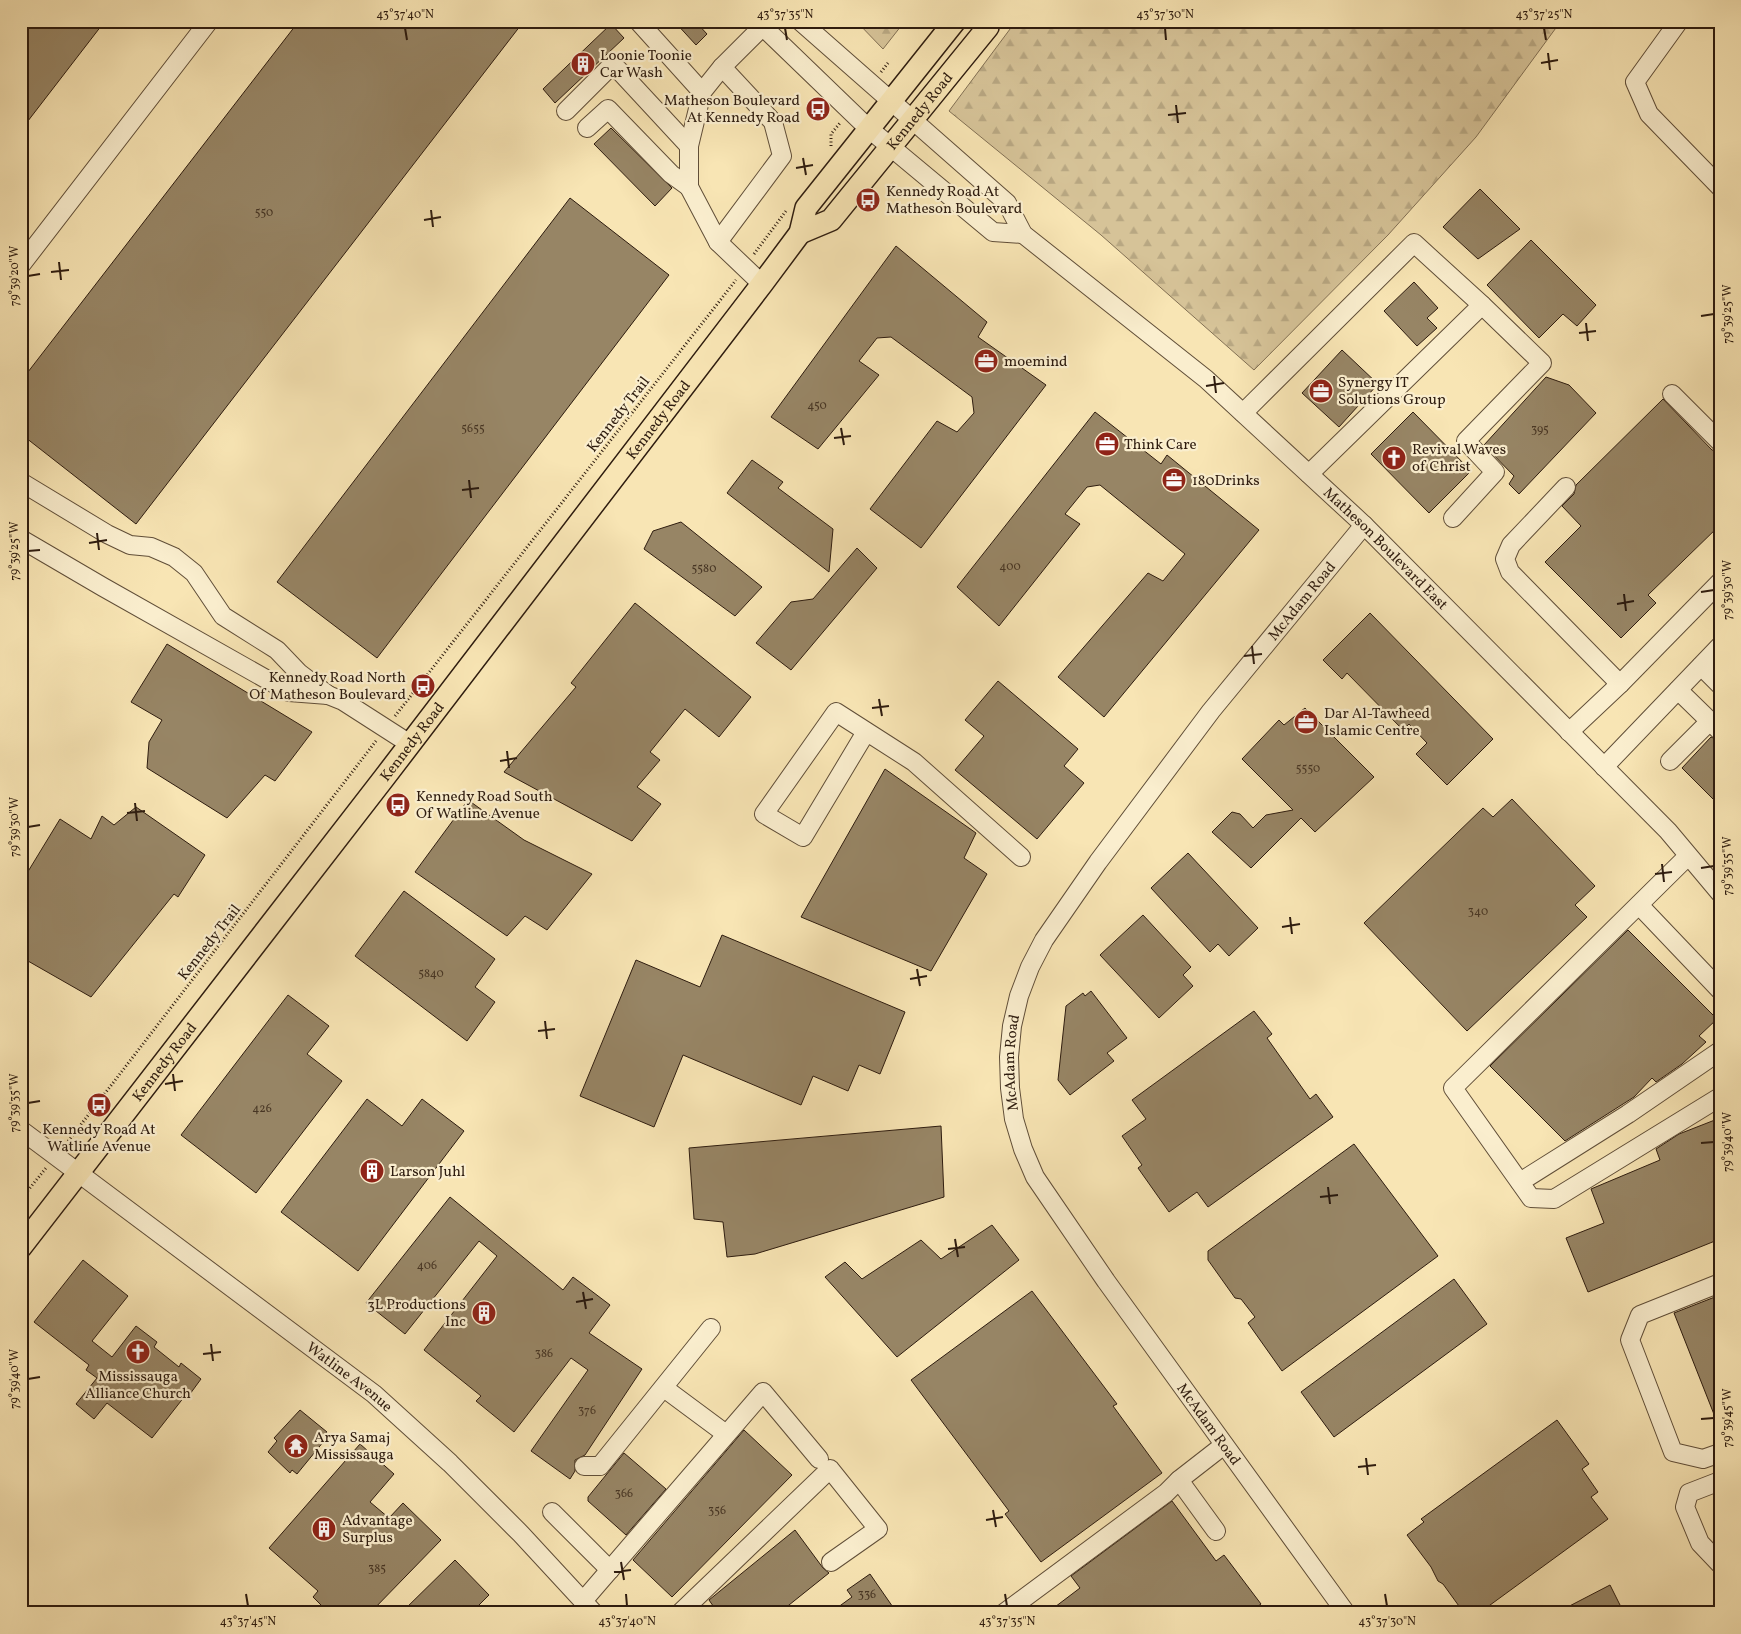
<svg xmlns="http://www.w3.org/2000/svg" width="1741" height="1634" viewBox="0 0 1741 1634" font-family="Vollkorn,serif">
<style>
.forest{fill:url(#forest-firs);stroke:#827054}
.building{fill:#978565;stroke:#2e1c0f}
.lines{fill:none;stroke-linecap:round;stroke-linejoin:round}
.minor-casing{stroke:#604e38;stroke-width:20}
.major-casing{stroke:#2e1c0f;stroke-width:24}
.path{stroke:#2e1c0f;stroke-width:3;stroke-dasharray:1 2.5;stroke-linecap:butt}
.minor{stroke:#faeece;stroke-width:18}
.major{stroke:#f8e5b4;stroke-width:21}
.ticks{fill:none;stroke:#2e1c0f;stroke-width:2}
.labels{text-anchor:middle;stroke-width:4.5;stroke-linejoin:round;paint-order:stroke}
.number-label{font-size:12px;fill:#483624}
.poi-label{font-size:15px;fill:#2e1c0f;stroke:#faeece;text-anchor:start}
.street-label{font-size:15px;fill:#2e1c0f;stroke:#faeece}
.neatline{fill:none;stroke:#2e1c0f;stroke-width:2}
.ticks-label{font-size:12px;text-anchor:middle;fill:#2e1c0f}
</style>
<defs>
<pattern id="forest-firs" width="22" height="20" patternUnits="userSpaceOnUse" patternTransform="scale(1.25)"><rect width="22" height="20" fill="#d6c398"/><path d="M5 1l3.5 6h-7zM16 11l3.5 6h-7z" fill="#b8a782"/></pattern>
</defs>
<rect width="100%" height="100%" fill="#f8e5b4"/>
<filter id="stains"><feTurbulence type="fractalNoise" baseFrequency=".004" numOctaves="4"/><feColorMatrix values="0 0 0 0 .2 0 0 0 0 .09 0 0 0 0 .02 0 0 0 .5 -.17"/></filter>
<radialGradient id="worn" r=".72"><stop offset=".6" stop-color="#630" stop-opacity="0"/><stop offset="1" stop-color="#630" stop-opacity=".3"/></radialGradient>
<!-- forest -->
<g class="forest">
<path d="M856,21H905L883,49Z"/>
<path d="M1016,21H1561L1476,137L1388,235L1254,370L1101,235L949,111Z"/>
</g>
<!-- building -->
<g class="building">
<path d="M21,21H105L21,130Z"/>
<path d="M299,21H524L136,524L21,434V381Z"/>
<path d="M674,21H695L707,34L696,45Z"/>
<path d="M611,24L624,38L555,103L543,89Z"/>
<path d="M611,128L672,188L655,206L594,144Z"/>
<path d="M1480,189L1520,229L1478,259L1443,227Z"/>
<path d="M570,198L669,275L377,658L277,582Z"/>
<path d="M1531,240L1596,305L1577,326L1563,314L1539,338L1487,285Z"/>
<path d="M896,246L987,322L978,337L1046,385L921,548L870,509L937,421L957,432L974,413L972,397L891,337L877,338L859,361L879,375L818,449L771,417Z"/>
<path d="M1414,282L1438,308L1427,318L1437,328L1417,346L1384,311Z"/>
<path d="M1342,350L1378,384L1339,427L1302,393Z"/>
<path d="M1546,377L1569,385L1596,413L1519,494L1509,484L1514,476L1484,445Z"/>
<path d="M1663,399L1712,450L1720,452V525L1648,595L1656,603L1621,638L1545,562L1581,526L1562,506L1574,494L1576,485Z"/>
<path d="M1095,412L1161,464L1167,455L1259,530L1104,717L1058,677L1148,573L1163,581L1185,554L1100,485L1087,487L1065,514L1080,524L999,626L957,587Z"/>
<path d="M1413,412L1471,471L1429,513L1371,454Z"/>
<path d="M752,460L783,482L778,488L833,529L829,572L727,493Z"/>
<path d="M681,522L762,587L735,616L644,549L653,531Z"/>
<path d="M857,548L877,568L791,670L756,643L791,602L813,599Z"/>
<path d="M635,603L751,697L719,737L685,709L650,752L660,760L637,787L661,804L632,841L504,772L576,687L571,683Z"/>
<path d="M1370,613L1493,739L1447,785L1416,754L1427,743L1409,724L1403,730L1347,673L1342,679L1323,660Z"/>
<path d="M167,644L312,732L275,781L265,775L227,818L147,768L149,742L162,720L131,702Z"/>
<path d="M998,681L1078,749L1064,766L1084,783L1037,839L955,770L984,736L965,720Z"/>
<path d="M1305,708L1374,777L1315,832L1301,818L1251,868L1212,832L1232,812L1240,814L1253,828L1266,815L1293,810L1242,759L1279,720L1284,725Z"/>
<path d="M1711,737L1720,741V806L1682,768Z"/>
<path d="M885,769L976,833L964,858L987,874L931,971L801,917Z"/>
<path d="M1512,799L1595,886L1575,905L1587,917L1467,1031L1364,923L1483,808L1493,817Z"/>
<path d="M468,800L524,840L592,874L547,930L525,916L507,936L415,872Z"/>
<path d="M136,807L205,855L178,897L174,894L91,997L21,957V883L60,819L91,839L102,816L114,825Z"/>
<path d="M1188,853L1258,928L1229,956L1218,944L1210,952L1151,888Z"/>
<path d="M404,891L495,959L475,987L495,1002L467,1041L355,956Z"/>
<path d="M1143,915L1191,967L1183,975L1193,986L1159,1018L1100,955Z"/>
<path d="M1628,930L1717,1019L1699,1036L1706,1042L1682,1064L1656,1082L1652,1078L1634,1097L1565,1141L1490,1066Z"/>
<path d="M722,935L905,1012L880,1074L859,1065L848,1091L813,1076L801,1105L683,1055L654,1127L580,1096L636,960L700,987Z"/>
<path d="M1091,991L1127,1038L1107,1053L1114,1061L1070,1095L1058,1080L1066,1006L1083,993L1085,996Z"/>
<path d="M288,995L329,1026L307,1054L342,1081L256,1193L181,1135Z"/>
<path d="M1254,1011L1272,1034L1267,1038L1310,1099L1316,1094L1333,1117L1208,1207L1197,1192L1169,1212L1138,1168L1142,1165L1122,1136L1146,1119L1132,1100Z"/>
<path d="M367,1099L402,1126L422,1099L464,1131L358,1271L281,1212Z"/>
<path d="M1720,1118V1239L1588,1292L1566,1238L1604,1223L1591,1189L1660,1160L1656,1149L1679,1134Z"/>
<path d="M941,1126L944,1197L755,1254L727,1257L723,1222L694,1219L689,1148Z"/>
<path d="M1354,1144L1438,1256L1282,1371L1248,1323L1255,1317L1241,1299L1235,1298L1208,1260V1251Z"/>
<path d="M450,1197L563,1290L573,1277L610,1305L589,1333L642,1369L585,1455L575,1460V1471L570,1479L531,1451L588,1370L571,1358L514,1432L476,1401L481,1396L424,1350L497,1256L479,1241L405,1334L366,1303Z"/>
<path d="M992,1225L1019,1260L897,1357L825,1277L845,1262L862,1279L921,1240L941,1259Z"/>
<path d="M83,1260L128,1296L92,1341L112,1357L136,1326L157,1342L154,1347L179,1367L181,1363L201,1379L190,1394L188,1392L152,1438L107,1403L94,1419L76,1404L97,1378L86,1370L89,1365L34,1322Z"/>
<path d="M1454,1279L1487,1324L1334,1437L1301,1392Z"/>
<path d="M1032,1291L1117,1404L1113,1406L1162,1473L1041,1562L1005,1514L1009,1511L911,1380Z"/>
<path d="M1720,1295V1427H1719L1674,1313Z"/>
<path d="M300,1410L327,1432L321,1439L324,1441L297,1474L292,1470L290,1473L268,1452L277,1441L274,1438Z"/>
<path d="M1557,1420L1589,1464L1582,1469L1598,1492L1591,1497L1608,1519L1486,1608L1484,1606L1473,1613H1464L1443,1584L1438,1581L1431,1567L1407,1535L1424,1522L1421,1519Z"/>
<path d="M744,1430L792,1475L672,1597L633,1560Z"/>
<path d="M360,1444L394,1474L370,1502L389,1518L403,1503L441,1540L370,1613H329L313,1597L318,1591L269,1548Z"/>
<path d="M624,1453L666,1489L626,1535L588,1501V1497Z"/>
<path d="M1172,1501L1216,1561L1224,1555L1261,1604L1249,1613H1047L1080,1588L1071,1576Z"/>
<path d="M795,1530L823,1568L829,1573L779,1613H718L709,1600Z"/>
<path d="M455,1560L489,1595L471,1613H401Z"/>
<path d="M870,1574L897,1613H830L852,1597L847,1590Z"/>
<path d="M1610,1585L1624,1613H1556Z"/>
</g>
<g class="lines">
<defs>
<g id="minor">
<path d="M638,21L702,92"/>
<path d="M757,21L868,128L993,232L1023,234"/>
<path id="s1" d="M800,21L1007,203L1023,234L1206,379L1364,525L1668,831L1720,893"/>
<path d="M1679,21L1635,82L1649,114L1720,187"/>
<path d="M566,111L613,64L689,146"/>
<path d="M587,128L608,109L671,174L689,187"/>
<path d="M718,242L782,156L773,122L722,67"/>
<path d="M21,265L209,21"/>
<path d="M762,284L718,242L689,187V146L702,92L722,67L763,26"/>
<path d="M1672,394L1720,442"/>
<path d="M1243,413L1414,243L1482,305L1309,474"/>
<path d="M21,482L107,534L130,545L151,547L174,557L194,573L223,616L277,650L299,673L328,695"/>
<path d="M1566,487L1511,545L1505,559L1510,572L1620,684L1569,732"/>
<path d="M1453,518L1495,472L1466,441L1542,363L1482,305"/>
<path d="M21,539L103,587L289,692L328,695L343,701L410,744"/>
<path d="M1701,666L1720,685"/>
<path d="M1620,684L1720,582"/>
<path d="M1678,690L1720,731"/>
<path d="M866,732L803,837L764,814L836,712L914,762L1021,857"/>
<path d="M1670,761L1710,721"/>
<path d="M1604,767L1720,646"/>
<path d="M1688,856L1453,1088L1531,1198L1554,1199L1720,1097"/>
<path d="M1639,905L1720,990"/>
<path id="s2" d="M21,1130L374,1394L450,1463L521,1534L594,1613"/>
<path d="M1520,1182L1628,1114L1720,1051"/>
<path d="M1720,1283L1640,1315L1630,1340L1673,1452L1703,1459L1720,1453"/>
<path d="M664,1388L726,1434"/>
<path d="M584,1466H600L711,1328"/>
<path d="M1720,1481L1689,1493L1685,1507L1700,1543L1720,1564"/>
<path d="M552,1512L610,1570"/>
<path d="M1216,1531L1179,1480L1224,1445"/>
<path d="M583,1601L763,1392L819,1459"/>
<path d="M680,1613L830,1469L878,1529L831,1562"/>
<path d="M1004,1613L1166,1493L1179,1480"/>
<path id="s3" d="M1346,1613L1106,1281L1035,1177L1023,1149L1014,1119L1010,1088L1009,1057L1012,1026L1019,996L1030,967L1044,940L1098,862L1211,711L1364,525"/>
</g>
<g id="major">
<path id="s4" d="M800,233L831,220L988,27V21"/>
<path id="s5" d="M21,1247L384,778L762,284L800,233L806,208L955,21"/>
</g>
</defs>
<!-- minor casing -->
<use href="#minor" class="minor-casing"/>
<!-- major casing -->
<use href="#major" class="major-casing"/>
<!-- path -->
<g class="path">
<path d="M881,72L888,63"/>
<path d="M831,146V134L840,123"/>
<path d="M754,254L786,211"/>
<path d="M395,716L736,280"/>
<path d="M66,1144L376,741"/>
<path d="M21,1199L46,1168"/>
</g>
<!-- minor -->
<use href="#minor" class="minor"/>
<!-- major -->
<use href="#major" class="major"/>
</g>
<!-- ticks -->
<path class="ticks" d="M405,28L407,40M785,28L787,40M1165,28L1166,40M1544,28L1546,40M1548,53L1550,70M1541,63L1558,60M1176,105L1178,123M1168,115L1186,113M803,158L806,175M796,168L813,165M431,210L433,227M424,220L441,217M59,262L61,280M51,272L69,270M28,276L40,274M1701,316L1714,314M1586,323L1588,341M1579,333L1596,331M1214,376L1216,393M1206,386L1224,383M841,428L844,445M834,438L851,436M469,480L471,498M462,490L479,488M97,533L99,550M89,543L107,540M28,551L40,550M1701,592L1714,590M1624,594L1626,611M1617,604L1634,601M1252,646L1254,664M1244,656L1262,654M879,699L882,716M872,708L889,706M507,751L509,768M500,761L517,758M135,803L137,821M127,813L145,811M28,827L40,825M1662,864L1664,882M1701,868L1714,866M1655,874L1672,872M1290,917L1292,934M1282,927L1300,924M917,969L920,986M910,979L927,976M545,1021L547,1039M538,1031L555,1029M173,1074L175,1091M165,1084L183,1081M28,1103L40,1101M1701,1143L1714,1142M1328,1187L1330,1204M1320,1197L1338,1195M955,1239L958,1257M948,1249L965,1247M583,1292L586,1309M576,1302L593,1299M211,1344L213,1361M203,1354L221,1352M28,1379L40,1377M1701,1419L1714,1418M1366,1458L1368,1475M1358,1467L1376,1465M993,1510L996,1527M986,1520L1003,1517M621,1562L624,1580M614,1572L631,1570M246,1594L248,1606M626,1594L627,1606M1005,1594L1007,1606M1385,1594L1387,1606"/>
<!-- icons -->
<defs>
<symbol id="building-disc" viewBox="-11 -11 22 22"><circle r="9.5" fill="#8f2418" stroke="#faeece"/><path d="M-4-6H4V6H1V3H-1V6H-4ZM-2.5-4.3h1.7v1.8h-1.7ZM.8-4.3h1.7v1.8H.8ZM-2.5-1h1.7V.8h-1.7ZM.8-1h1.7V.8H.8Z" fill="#fff"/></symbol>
<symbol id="bus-disc" viewBox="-11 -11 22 22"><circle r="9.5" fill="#8f2418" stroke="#faeece"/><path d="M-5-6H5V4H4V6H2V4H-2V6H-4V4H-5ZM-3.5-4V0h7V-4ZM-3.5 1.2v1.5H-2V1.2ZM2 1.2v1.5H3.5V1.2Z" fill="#fff"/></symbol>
<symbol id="office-disc" viewBox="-11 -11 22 22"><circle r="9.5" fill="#8f2418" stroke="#faeece"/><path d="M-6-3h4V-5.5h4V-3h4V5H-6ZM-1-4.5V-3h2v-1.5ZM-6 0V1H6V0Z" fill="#fff"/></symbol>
<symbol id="church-disc" viewBox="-11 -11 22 22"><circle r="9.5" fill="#8f2418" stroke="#faeece"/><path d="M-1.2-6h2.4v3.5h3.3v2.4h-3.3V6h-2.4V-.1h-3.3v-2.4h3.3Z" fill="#fff"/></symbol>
<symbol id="temple-disc" viewBox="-11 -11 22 22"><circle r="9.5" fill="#8f2418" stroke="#faeece"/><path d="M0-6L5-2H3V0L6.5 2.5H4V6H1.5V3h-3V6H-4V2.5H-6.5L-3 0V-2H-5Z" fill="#fff"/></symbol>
</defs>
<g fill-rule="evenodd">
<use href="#building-disc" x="569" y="50" width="28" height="28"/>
<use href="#bus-disc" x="804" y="95" width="28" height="28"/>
<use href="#bus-disc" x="854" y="186" width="28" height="28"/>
<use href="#office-disc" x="972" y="347" width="28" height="28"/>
<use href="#office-disc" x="1307" y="377" width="28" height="28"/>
<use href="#office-disc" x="1093" y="430" width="28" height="28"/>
<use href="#church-disc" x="1380" y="444" width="28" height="28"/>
<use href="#office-disc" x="1160" y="466" width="28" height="28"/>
<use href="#bus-disc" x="409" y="672" width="28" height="28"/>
<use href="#office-disc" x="1292" y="708" width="28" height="28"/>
<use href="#bus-disc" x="384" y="791" width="28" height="28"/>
<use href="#bus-disc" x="85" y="1091" width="28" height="28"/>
<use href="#building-disc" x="358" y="1157" width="28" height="28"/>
<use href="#building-disc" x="470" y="1299" width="28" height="28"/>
<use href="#church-disc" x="124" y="1338" width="28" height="28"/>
<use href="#temple-disc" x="282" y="1432" width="28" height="28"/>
<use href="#building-disc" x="310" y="1515" width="28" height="28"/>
</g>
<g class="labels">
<!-- number labels -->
<g class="number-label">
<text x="264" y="216">550</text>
<text x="817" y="409">450</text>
<text x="473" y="432">5655</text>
<text x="1540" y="433">395</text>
<text x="1010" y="570">400</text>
<text x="704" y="572">5580</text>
<text x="1308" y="772">5550</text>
<text x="1478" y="915">340</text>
<text x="431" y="977">5840</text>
<text x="262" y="1112">426</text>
<text x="427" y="1269">406</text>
<text x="544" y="1357">386</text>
<text x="587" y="1414">376</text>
<text x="624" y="1497">366</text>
<text x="717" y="1514">356</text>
<text x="377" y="1572">385</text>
<text x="867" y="1598">336</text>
</g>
<!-- poi labels -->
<g class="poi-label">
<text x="600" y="60">Loonie Toonie<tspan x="600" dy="17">Car Wash</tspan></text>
<text x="800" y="105" text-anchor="end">Matheson Boulevard<tspan x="800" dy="17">At Kennedy Road</tspan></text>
<text x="886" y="196">Kennedy Road At<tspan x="886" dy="17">Matheson Boulevard</tspan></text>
<text x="1004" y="366">moemind</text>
<text x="1338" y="387">Synergy IT<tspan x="1338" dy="17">Solutions Group</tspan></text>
<text x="1124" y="449">Think Care</text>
<text x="1412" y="454">Revival Waves<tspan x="1412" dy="17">of Christ</tspan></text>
<text x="1192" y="485">180Drinks</text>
<text x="406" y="682" text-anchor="end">Kennedy Road North<tspan x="406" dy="17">Of Matheson Boulevard</tspan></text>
<text x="1324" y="718">Dar Al-Tawheed<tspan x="1324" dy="17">Islamic Centre</tspan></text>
<text x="416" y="801">Kennedy Road South<tspan x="416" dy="17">Of Watline Avenue</tspan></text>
<text x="99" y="1134" text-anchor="middle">Kennedy Road At<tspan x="99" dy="17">Watline Avenue</tspan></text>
<text x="390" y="1176">Larson Juhl</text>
<text x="466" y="1309" text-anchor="end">3L Productions<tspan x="466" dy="17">Inc</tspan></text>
<text x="138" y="1381" text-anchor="middle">Mississauga<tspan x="138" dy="17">Alliance Church</tspan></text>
<text x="314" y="1442">Arya Samaj<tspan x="314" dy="17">Mississauga</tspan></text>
<text x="342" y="1525">Advantage<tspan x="342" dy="17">Surplus</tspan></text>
</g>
<!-- street labels -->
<g class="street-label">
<text dy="5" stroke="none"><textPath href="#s4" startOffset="174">Kennedy Road</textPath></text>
<text transform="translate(618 414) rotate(-52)" y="5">Kennedy Trail</text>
<text dy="5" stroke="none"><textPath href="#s5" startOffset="1044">Kennedy Road</textPath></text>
<text dy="5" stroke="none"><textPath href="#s1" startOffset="791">Matheson Boulevard East</textPath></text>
<text dy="5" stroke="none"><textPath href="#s3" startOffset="1209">McAdam Road</textPath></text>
<text dy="5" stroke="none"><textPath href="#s5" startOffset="639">Kennedy Road</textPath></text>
<text transform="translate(209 942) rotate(-52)" y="5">Kennedy Trail</text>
<text dy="5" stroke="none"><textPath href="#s5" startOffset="234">Kennedy Road</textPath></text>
<text dy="5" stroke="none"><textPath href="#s3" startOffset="654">McAdam Road</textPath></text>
<text dy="5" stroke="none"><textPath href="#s2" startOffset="411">Watline Avenue</textPath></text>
<text transform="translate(1209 1424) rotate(54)" y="5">McAdam Road</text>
</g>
</g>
<!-- margin -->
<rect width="1741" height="1634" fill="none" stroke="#f8e5b4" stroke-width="55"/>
<rect x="28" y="28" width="1686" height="1578" class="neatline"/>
<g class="ticks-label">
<text x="405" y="18">43°37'40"N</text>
<text x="785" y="18">43°37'35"N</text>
<text x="1165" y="18">43°37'30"N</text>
<text x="1544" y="18">43°37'25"N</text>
<text transform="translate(14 276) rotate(-90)" y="4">79°39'20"W</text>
<text transform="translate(1727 314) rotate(-90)" y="4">79°39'25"W</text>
<text transform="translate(14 551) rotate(-90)" y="4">79°39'25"W</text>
<text transform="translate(1727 590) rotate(-90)" y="4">79°39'30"W</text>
<text transform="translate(14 827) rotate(-90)" y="4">79°39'30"W</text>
<text transform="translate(1727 866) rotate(-90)" y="4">79°39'35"W</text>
<text transform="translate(14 1103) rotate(-90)" y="4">79°39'35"W</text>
<text transform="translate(1727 1142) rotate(-90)" y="4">79°39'40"W</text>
<text transform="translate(14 1379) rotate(-90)" y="4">79°39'40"W</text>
<text transform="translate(1727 1418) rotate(-90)" y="4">79°39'45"W</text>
<text x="248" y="1625">43°37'45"N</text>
<text x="627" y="1625">43°37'40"N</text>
<text x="1007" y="1625">43°37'35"N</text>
<text x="1387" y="1625">43°37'30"N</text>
</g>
<rect width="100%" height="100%" filter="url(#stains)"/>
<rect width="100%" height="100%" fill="url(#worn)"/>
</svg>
